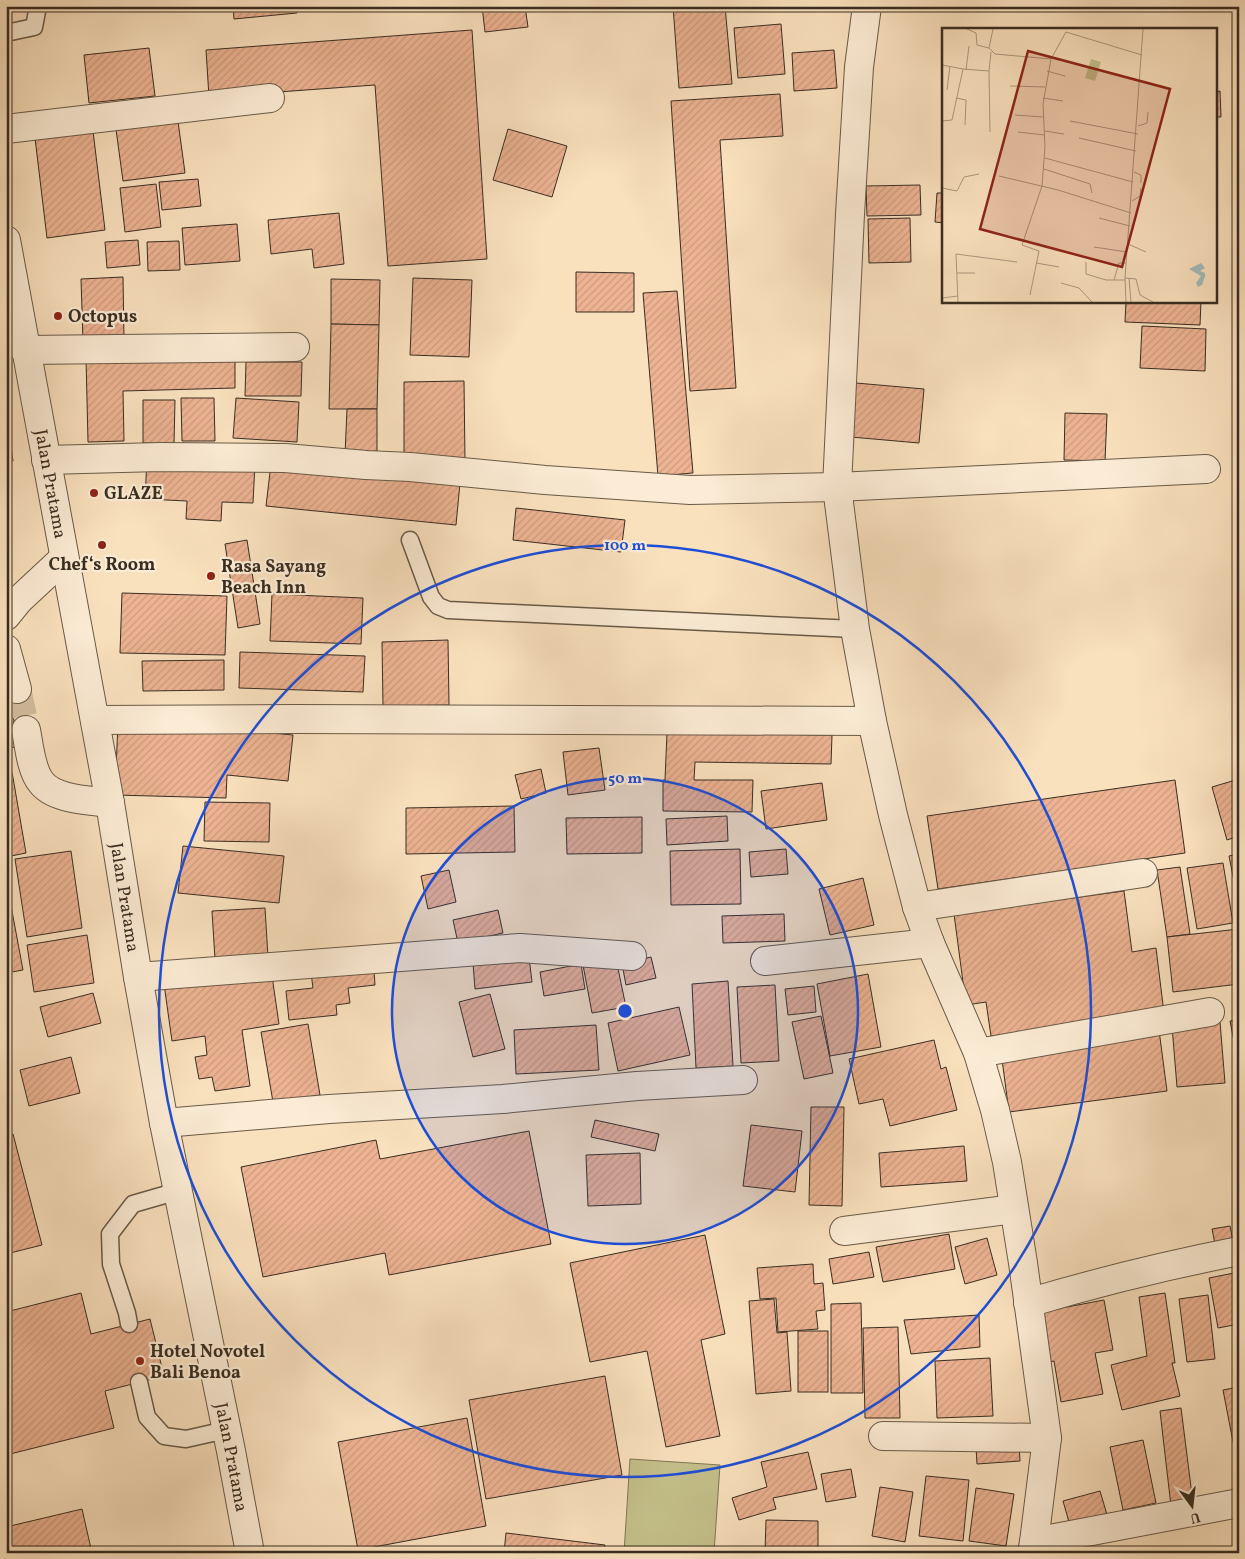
<svg xmlns="http://www.w3.org/2000/svg" width="1245" height="1559" viewBox="0 0 1245 1559" font-family="Vollkorn,serif">
<style>
.green{fill:#c5c18c;stroke:#7e7756}
.building{fill:url(#building-hatch);stroke:#382d21}
.lines{fill:none;stroke-linecap:round;stroke-linejoin:round}
.minor-tunnel{stroke:#d3bd9f;stroke-width:28;stroke-dasharray:28 14;stroke-linecap:butt}
.service-casing{stroke:#685a48;stroke-width:19}
.minor-casing{stroke:#685a48;stroke-width:30}
.tertiary-casing{stroke:#685a48;stroke-width:30}
.service{stroke:#fcecd5;stroke-width:16}
.minor{stroke:#fcecd5;stroke-width:28}
.tertiary{stroke:#fcecd5;stroke-width:28}
.ring{fill:none;stroke:#1d4ed8;stroke-width:2.5}
.poi-dot{fill:#8f2418;stroke:#fcecd5;stroke-width:2}
.labels{text-anchor:middle;stroke-width:4.5;stroke-linejoin:round;paint-order:stroke}
.poi-label{font-size:18px;font-weight:bold;fill:#382d21;stroke:#fcecd5;text-anchor:start}
.street-label{font-size:18px;fill:#382d21;stroke:#fcecd5}
.inset-road{fill:none;stroke:#ac997f;stroke-width:1}
.view{fill:#8f2418;fill-opacity:0.15;stroke:#8f2418;stroke-width:2.5}
.inset-edge{fill:none;stroke:#382d21;stroke-width:2.5}
.centre{fill:#1d4ed8;stroke:#fcecd5;stroke-width:2.5}
.ring-label{font-size:15px;text-anchor:middle;font-weight:bold;fill:#1d4ed8;stroke:#fcecd5;stroke-width:4.5;stroke-linejoin:round;paint-order:stroke}
</style>
<defs>
<pattern id="building-hatch" width="6" height="6" patternUnits="userSpaceOnUse" patternTransform="scale(1.25)"><rect width="6" height="6" fill="#edb392"/><path d="M-1 1l2-2M0 6l6-6M5 7l2-2" fill="none" stroke="#cc9a7e"/></pattern>
</defs>
<rect width="100%" height="100%" fill="#fae1be"/>
<filter id="stains"><feTurbulence type="fractalNoise" baseFrequency=".004" numOctaves="4"/><feColorMatrix values="0 0 0 0 .2 0 0 0 0 .09 0 0 0 0 .02 0 0 0 .5 -.17"/></filter>
<radialGradient id="worn" r=".72"><stop offset=".6" stop-color="#630" stop-opacity="0"/><stop offset="1" stop-color="#630" stop-opacity=".3"/></radialGradient>
<!-- green -->
<path class="green" d="M630,1459L720,1465L714,1553H624Z"/>
<!-- building -->
<g class="building">
<path d="M233,6H297V13L234,19Z"/>
<path d="M482,6H525L528,27L485,32Z"/>
<path d="M673,6H725L732,84L679,88Z"/>
<path d="M781,24L785,74L738,78L734,28Z"/>
<path d="M472,30L487,259L388,266L375,85L209,97L206,50Z"/>
<path d="M149,48L155,96L89,103L84,55Z"/>
<path d="M834,50L837,88L794,91L792,53Z"/>
<path d="M1220,91L1221,117H1216V92Z"/>
<path d="M780,94L783,136L720,140L736,388L690,391L671,101Z"/>
<path d="M177,114L185,173L123,181L115,122Z"/>
<path d="M508,129L567,146L552,197L493,180Z"/>
<path d="M93,131L105,230L47,238L35,138Z"/>
<path d="M198,179L201,206L162,210L159,182Z"/>
<path d="M156,184L161,227L125,232L120,188Z"/>
<path d="M920,185L921,215L867,216L866,186Z"/>
<path d="M937,193H944V223L935,222Z"/>
<path d="M339,213L344,264L314,268L312,249L271,254L268,220Z"/>
<path d="M910,218L911,262L869,263L868,219Z"/>
<path d="M237,224L240,261L185,265L182,228Z"/>
<path d="M138,240L140,265L107,268L105,242Z"/>
<path d="M179,241L180,270L148,271L147,242Z"/>
<path d="M576,272L634,273V312H576Z"/>
<path d="M123,277L124,340L83,341L81,279Z"/>
<path d="M413,278L472,280L469,357L410,355Z"/>
<path d="M331,279L380,280L379,325L331,324Z"/>
<path d="M677,291L693,473L658,476L643,293Z"/>
<path d="M1126,301H1201L1200,325L1125,322Z"/>
<path d="M331,324L379,325L377,409H329Z"/>
<path d="M1142,326L1206,329L1205,371L1140,368Z"/>
<path d="M235,354V388L123,391L124,441L88,442L86,358Z"/>
<path d="M246,362H302L301,396H245Z"/>
<path d="M464,381L465,461L404,462V382Z"/>
<path d="M856,383L924,389L919,443L851,437Z"/>
<path d="M181,398H214L215,441H182Z"/>
<path d="M236,398L299,402L297,442L233,438Z"/>
<path d="M143,400H175L174,444L143,443Z"/>
<path d="M347,409H377V455H345Z"/>
<path d="M6,411L13,461L6,462Z"/>
<path d="M1065,413L1107,414L1105,461L1064,460Z"/>
<path d="M147,459L255,463L253,503L222,502L221,521L186,519L187,501L145,499Z"/>
<path d="M271,464L460,483L456,525L266,506Z"/>
<path d="M516,508L625,520L621,552L513,540Z"/>
<path d="M247,540L260,624L238,628L225,544Z"/>
<path d="M122,593L227,596L225,655L120,653Z"/>
<path d="M272,594L363,598L361,644L270,641Z"/>
<path d="M448,640L449,705L383,706L382,642Z"/>
<path d="M240,652L365,656L363,692L239,688Z"/>
<path d="M224,660V690L143,691L142,661Z"/>
<path d="M12,705L17,747L6,748V706Z"/>
<path d="M118,722L229,729L293,735L288,781L227,775L226,798L115,795Z"/>
<path d="M667,733L832,735L831,764L695,762L694,780H753L752,812L663,811V780H665Z"/>
<path d="M599,748L605,790L568,795L563,752Z"/>
<path d="M541,769L546,793L521,799L515,775Z"/>
<path d="M12,772L26,853L6,857V773Z"/>
<path d="M1239,779V836L1227,840L1212,787Z"/>
<path d="M1175,780L1185,853L938,889L927,816Z"/>
<path d="M822,783L827,820L766,829L761,791Z"/>
<path d="M205,802L270,803L269,842L204,841Z"/>
<path d="M514,806L515,852L406,854V808Z"/>
<path d="M727,816L728,841L667,845L666,819Z"/>
<path d="M642,817V853L567,854L566,818Z"/>
<path d="M183,846L284,856L279,903L178,893Z"/>
<path d="M740,849L741,904L671,905L670,851Z"/>
<path d="M786,849L788,874L751,877L749,852Z"/>
<path d="M71,851L82,928L27,937L15,859Z"/>
<path d="M1239,854V907L1229,856Z"/>
<path d="M1223,863L1233,923L1197,929L1187,868Z"/>
<path d="M1180,867L1190,934L1167,937L1157,870Z"/>
<path d="M449,870L456,902L428,909L421,876Z"/>
<path d="M863,878L874,925L830,935L819,889Z"/>
<path d="M6,879L23,970L6,973Z"/>
<path d="M1124,891L1132,952L1156,948L1164,1013L991,1036L986,1002L966,1005L954,914Z"/>
<path d="M265,908L268,957L215,959L212,911Z"/>
<path d="M498,910L503,933L458,943L453,920Z"/>
<path d="M784,914L785,941L723,943L722,916Z"/>
<path d="M1239,929V984L1173,992L1167,937Z"/>
<path d="M87,935L94,983L34,992L27,945Z"/>
<path d="M529,957L532,982L475,989L473,963Z"/>
<path d="M651,957L656,978L626,985L622,964Z"/>
<path d="M616,959L626,1007L592,1013L583,965Z"/>
<path d="M581,964L585,989L544,996L540,972Z"/>
<path d="M374,971L375,985L348,988L350,1003L336,1005L337,1015L289,1020L286,991L313,988L311,973Z"/>
<path d="M868,974L881,1047L830,1056L817,984Z"/>
<path d="M272,976L279,1024L242,1030L250,1086L215,1091L212,1077L199,1079L195,1057L207,1055L205,1036L172,1041L164,984Z"/>
<path d="M728,981L733,1066L696,1068L692,984Z"/>
<path d="M775,985L779,1061L741,1063L737,987Z"/>
<path d="M814,986L816,1012L788,1015L785,989Z"/>
<path d="M93,993L101,1023L48,1037L40,1007Z"/>
<path d="M490,994L505,1049L473,1057L459,1002Z"/>
<path d="M679,1007L690,1055L618,1071L608,1023Z"/>
<path d="M821,1016L833,1073L804,1079L792,1022Z"/>
<path d="M1239,1020V1068L1230,1021Z"/>
<path d="M1220,1022L1225,1083L1177,1087L1172,1026Z"/>
<path d="M308,1024L320,1095L273,1102L261,1032Z"/>
<path d="M596,1025L599,1070L516,1074L514,1030Z"/>
<path d="M1159,1030L1167,1091L1009,1112L1001,1052Z"/>
<path d="M934,1040L941,1069L946,1067L957,1110L890,1126L883,1099L859,1104L849,1059Z"/>
<path d="M71,1057L80,1093L29,1106L20,1070Z"/>
<path d="M811,1107H844L842,1206L809,1205Z"/>
<path d="M595,1120L659,1134L655,1151L591,1137Z"/>
<path d="M751,1125L802,1131L795,1192L743,1186Z"/>
<path d="M529,1131L551,1244L389,1275L385,1253L263,1277L241,1167L376,1140L380,1159Z"/>
<path d="M13,1134L42,1245L6,1254V1136Z"/>
<path d="M964,1146L967,1181L881,1187L879,1153Z"/>
<path d="M640,1153L641,1204L588,1206L586,1155Z"/>
<path d="M1230,1226L1234,1246L1216,1249L1212,1229Z"/>
<path d="M949,1234L955,1269L883,1282L876,1247Z"/>
<path d="M705,1235L725,1334L701,1340L720,1436L666,1447L647,1351L590,1362L570,1263Z"/>
<path d="M987,1238L997,1275L965,1284L955,1247Z"/>
<path d="M869,1252L874,1277L833,1284L829,1259Z"/>
<path d="M813,1264L814,1284L823,1283L825,1310L816,1311L818,1329L778,1332L776,1298L760,1299L757,1268Z"/>
<path d="M1239,1272V1324L1218,1328L1209,1278Z"/>
<path d="M81,1293L91,1334L150,1319L164,1376L105,1391L114,1428L6,1455V1312Z"/>
<path d="M1165,1293L1175,1363H1172L1180,1396L1122,1410L1111,1365L1147,1356L1139,1297Z"/>
<path d="M1208,1295L1215,1359L1187,1362L1179,1299Z"/>
<path d="M774,1299L777,1333L787,1332L791,1391L756,1394L749,1301Z"/>
<path d="M1104,1300L1113,1350L1095,1353L1103,1394L1061,1402L1054,1361L1039,1364L1030,1314Z"/>
<path d="M861,1303L863,1393H831V1304Z"/>
<path d="M979,1315L980,1347L911,1354L904,1320Z"/>
<path d="M898,1327L900,1418H865L863,1328Z"/>
<rect x="798" y="1331" width="30" height="61"/>
<path d="M990,1358L993,1416L937,1418L935,1361Z"/>
<path d="M605,1376L622,1475L486,1499L469,1400Z"/>
<path d="M1239,1387V1473L1223,1390Z"/>
<path d="M1181,1408L1193,1503L1171,1506L1160,1411Z"/>
<path d="M467,1418L486,1526L358,1550L338,1442Z"/>
<path d="M1143,1440L1156,1503L1123,1510L1110,1447Z"/>
<path d="M1019,1444L1020,1461L977,1464L976,1447Z"/>
<path d="M808,1452L817,1489L773,1498L776,1509L739,1520L732,1498L767,1487L761,1462Z"/>
<path d="M851,1469L856,1497L826,1502L821,1474Z"/>
<path d="M926,1476L969,1480L963,1541L919,1536Z"/>
<path d="M880,1487L913,1492L905,1542L872,1536Z"/>
<path d="M976,1488L1014,1494L1006,1546L969,1541Z"/>
<path d="M1100,1491L1108,1518L1071,1529L1063,1501Z"/>
<path d="M82,1509L92,1553H6V1527Z"/>
<path d="M766,1520L818,1521V1553H765Z"/>
<path d="M506,1533L605,1545L604,1553H504Z"/>
</g>
<g class="lines">
<!-- minor-tunnel -->
<path class="minor-tunnel" d="M17,689L26,730"/>
<defs>
<g id="service">
<path d="M6,33L34,27L38,6"/>
<path d="M410,540L431,597L438,606L448,610L855,629"/>
<path d="M129,1324L127,1313L111,1264L110,1234L133,1204L178,1191"/>
<path d="M139,1382L147,1417L164,1436L186,1439L226,1430"/>
</g>
<g id="minor">
<path d="M867,6L859,67L850,214L837,487L855,629L872,721L893,815L917,907L930,943L978,1053L995,1110L1007,1162L1023,1263L1047,1438L1034,1542"/>
<path d="M6,129L270,98"/>
<path d="M25,350L295,347"/>
<path d="M46,460L160,457L285,458L366,465L410,467L545,480L690,490L837,487L1206,469"/>
<path d="M6,616L19,600L64,558"/>
<path d="M6,649L17,689"/>
<path d="M95,720L294,719L872,721"/>
<path d="M26,730C29,745 31,770 41,782C54,800 90,800 110,803"/>
<path d="M917,907L1143,873"/>
<path d="M765,961L930,943"/>
<path d="M138,977L520,948L632,956"/>
<path d="M978,1053L1210,1012"/>
<path d="M164,1123L329,1109L503,1099L637,1086L743,1080"/>
<path d="M844,1231L1014,1209"/>
<path d="M1028,1303C1098,1282 1168,1265 1239,1251"/>
<path d="M883,1436L1047,1438"/>
<path d="M1032,1553L1034,1542L1239,1503"/>
</g>
<g id="tertiary">
<path id="s1" d="M6,240L110,803L138,977L164,1123L231,1451L250,1553"/>
</g>
</defs>
<!-- service casing -->
<use href="#service" class="service-casing"/>
<!-- minor casing -->
<use href="#minor" class="minor-casing"/>
<!-- tertiary casing -->
<use href="#tertiary" class="tertiary-casing"/>
<!-- service -->
<use href="#service" class="service"/>
<!-- minor -->
<use href="#minor" class="minor"/>
<!-- tertiary -->
<use href="#tertiary" class="tertiary"/>
</g>
<!-- distance rings -->
<circle cx="625" cy="1011" r="233" fill="#1d4ed8" fill-opacity=".12"/>
<g class="ring">
<circle cx="625" cy="1011" r="233"/>
<circle cx="625" cy="1011" r="466"/>
</g>
<!-- markers -->
<g class="poi-dot">
<circle cx="58" cy="316" r="5"/>
<circle cx="94" cy="493" r="5"/>
<circle cx="102" cy="545" r="5"/>
<circle cx="211" cy="576" r="5"/>
<circle cx="140" cy="1361" r="5"/>
</g>
<g class="labels">
<!-- poi labels -->
<g class="poi-label">
<text x="68" y="322">Octopus</text>
<text x="104" y="499">GLAZE</text>
<text x="102" y="570" text-anchor="middle">Chef‘s Room</text>
<text x="221" y="572">Rasa Sayang<tspan x="221" dy="21">Beach Inn</tspan></text>
<text x="150" y="1357">Hotel Novotel<tspan x="150" dy="21">Bali Benoa</tspan></text>
</g>
<!-- street labels -->
<g class="street-label">
<text dy="6" stroke="none"><textPath href="#s1" startOffset="248">Jalan Pratama</textPath></text>
<text dy="6" stroke="none"><textPath href="#s1" startOffset="668">Jalan Pratama</textPath></text>
<text dy="6" stroke="none"><textPath href="#s1" startOffset="1238">Jalan Pratama</textPath></text>
</g>
</g>
<!-- overview -->
<g transform="translate(942 28)">
<rect width="275" height="275" fill="#fae1be"/>
<path d="M149,31L159,34L153,53L143,50Z" fill="#c5c18c"/>
<path d="M259,235L263,240L258,243L263,245V248L260,257L256,259L254,255L259,248L247,241Z" fill="#a3bbbc"/>
<path class="inset-road" d="M25,1L34,5L35,17L47,20L53,26L109,31L124,4L200,27M47,20L51,1M0,37L21,41M24,42L27,18M47,43L48,104M105,43L123,48M68,58L103,59M5,62L8,38M14,70L24,72L23,97M101,70L121,73M73,87L101,89M0,93L10,92L21,41L47,43L49,24M128,93L196,106M196,98L205,95L206,84M103,103L122,106M76,104L103,107M137,110L194,123M103,130L191,154M102,141L148,156L150,165M192,144L199,147V155M57,148L116,162L189,185M0,160L15,163L22,149L37,146M190,173L198,168L199,160M157,190L188,198M186,216L204,224M152,219L185,224M144,234V246L164,252H183M94,235L117,239M15,245H33M183,250L194,251L198,267L211,274M187,250L189,274M172,252L177,235H184M119,255L137,260L150,274M88,267L97,223L80,217L100,158L103,119L101,76L109,31M0,270L16,268M16,274L14,226L75,234M184,274L183,250L201,1"/>
<path class="view" d="M86,23L228,61L180,239L38,201Z"/>
<rect width="275" height="275" class="inset-edge"/>
</g>
<circle cx="625" cy="1011" r="8" class="centre"/>
<g class="ring-label">
<text x="625" y="550">100 m</text>
<text x="625" y="783">50 m</text>
</g>
<!-- margin -->
<rect width="1245" height="1559" fill="none" stroke="#fae1be" stroke-width="25"/>
<rect x="8" y="8" width="1230" height="1544" fill="none" stroke="#382d21" stroke-width="2.5"/>
<rect x="12" y="12" width="1220" height="1534" fill="none" stroke="#382d21"/>
<!-- north arrow -->
<g transform="translate(1192 1506) rotate(165)" stroke="#fcecd5" stroke-width="4" paint-order="stroke">
<path d="M0-4L9 19L0 12L-9 19Z" fill="#382d21"/>
<text y="-8" font-size="14" font-weight="bold" text-anchor="middle" fill="#382d21">U</text>
</g>
<rect width="100%" height="100%" filter="url(#stains)"/>
<rect width="100%" height="100%" fill="url(#worn)"/>
</svg>
